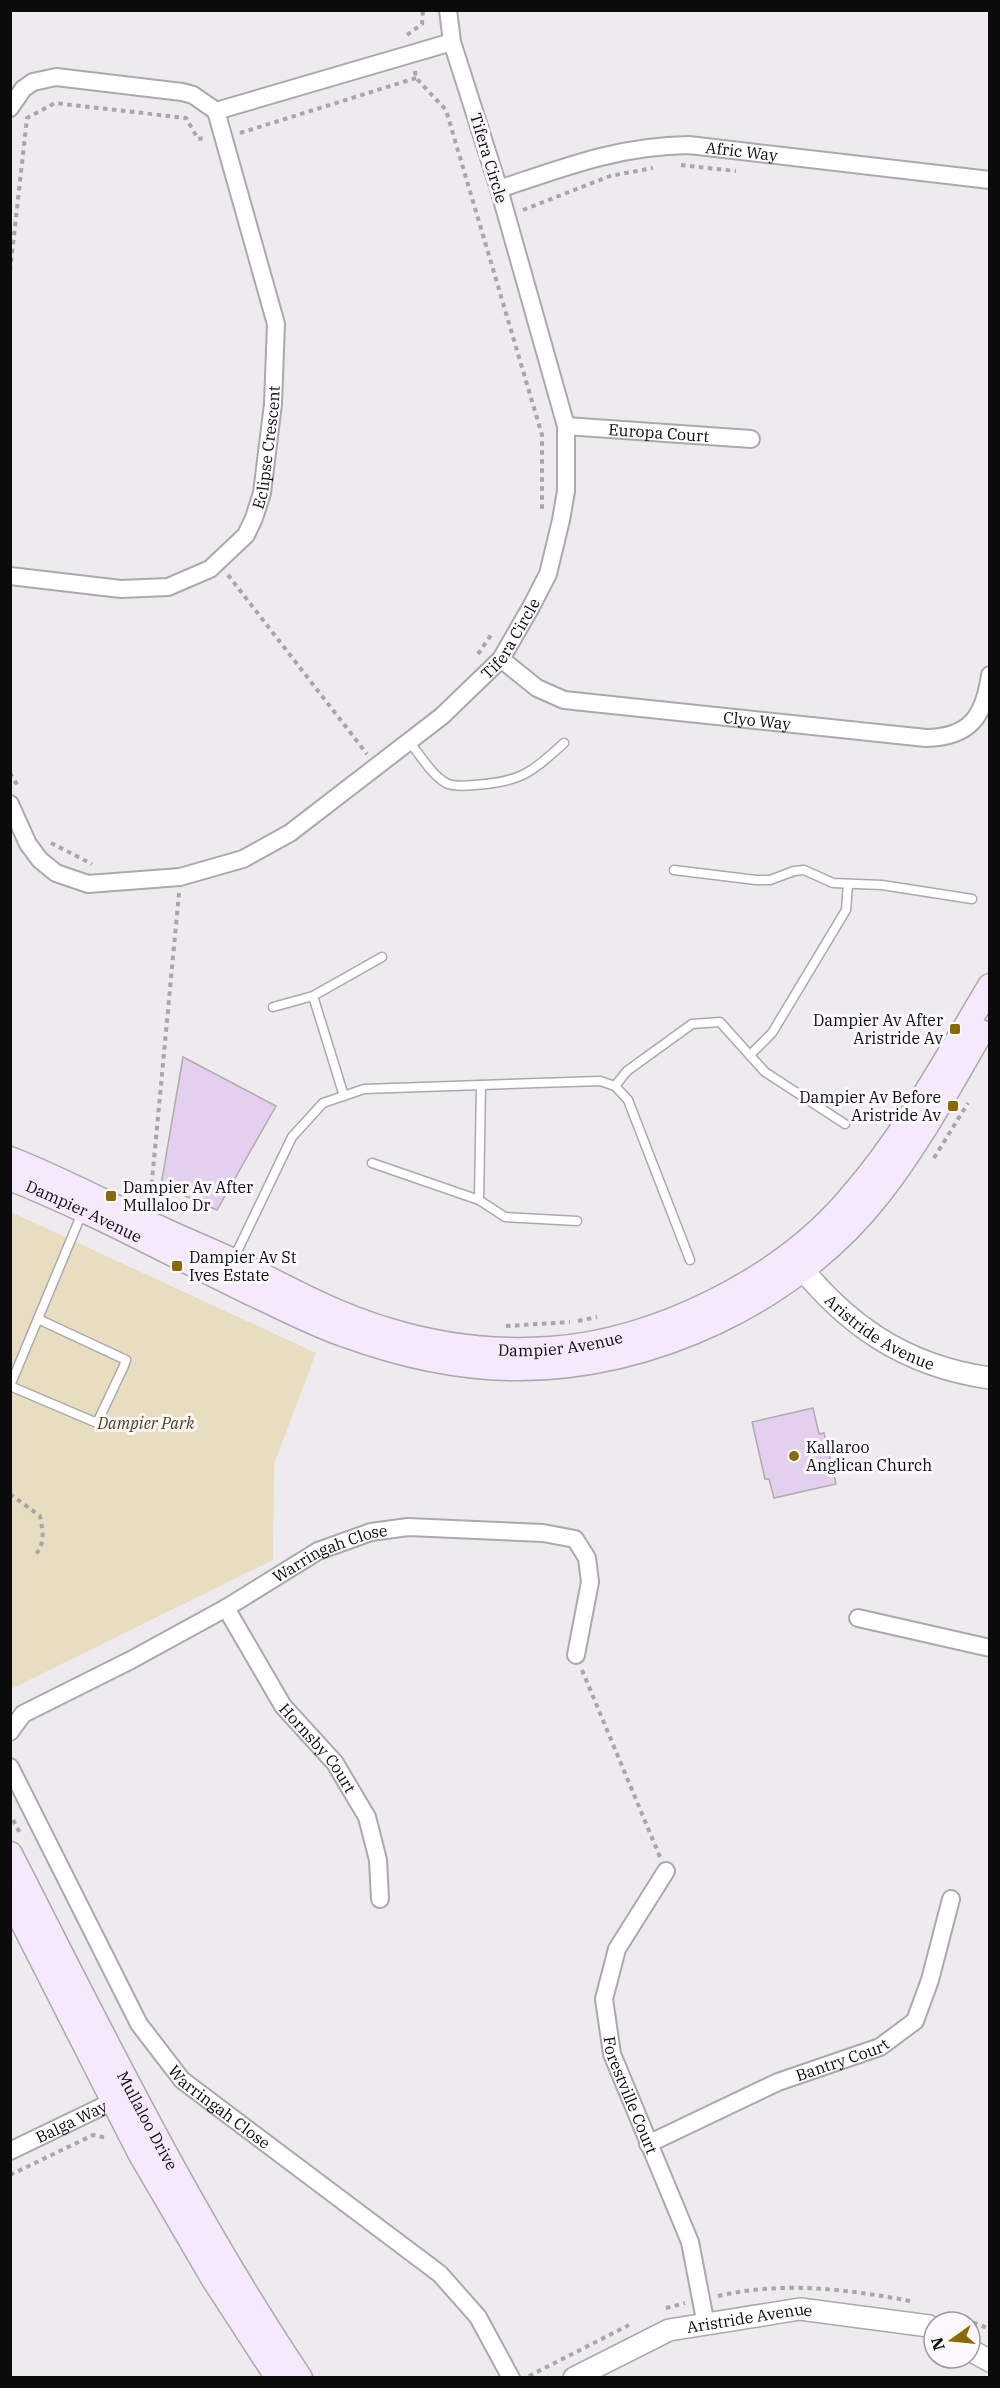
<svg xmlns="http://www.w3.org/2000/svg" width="1000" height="2388" viewBox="0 0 1000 2388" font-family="'IBM Plex Serif',serif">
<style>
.green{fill:#e9ddc1}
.building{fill:#e4cfef;stroke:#aeacaf;stroke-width:1.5}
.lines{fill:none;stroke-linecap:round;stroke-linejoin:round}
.service-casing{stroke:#aaa9ab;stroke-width:11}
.minor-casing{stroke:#aaa9ab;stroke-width:20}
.tertiary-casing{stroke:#aaa9ab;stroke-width:24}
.secondary-casing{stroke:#aaa9ab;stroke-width:27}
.path{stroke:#a8a6a8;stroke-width:4;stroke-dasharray:4.5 4.5;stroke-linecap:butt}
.service{stroke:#fff;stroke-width:8}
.minor{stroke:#fff;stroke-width:16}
.tertiary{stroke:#fff;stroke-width:21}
.secondary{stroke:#f6e8fd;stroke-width:24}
.poi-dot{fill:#896a08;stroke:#faf8fb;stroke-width:2}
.labels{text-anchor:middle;stroke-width:6;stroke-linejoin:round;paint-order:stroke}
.street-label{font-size:16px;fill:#0c0b0c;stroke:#faf8fb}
.poi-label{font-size:16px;fill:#0c0b0c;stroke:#faf8fb;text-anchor:start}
.park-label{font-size:16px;font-style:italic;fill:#4f3e13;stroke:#faf8fb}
</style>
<rect width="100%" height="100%" fill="#edebed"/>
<!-- green -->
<path class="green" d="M11,1212L316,1353L274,1464L273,1560L11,1689Z"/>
<!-- building -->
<g class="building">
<path d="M183,1057L276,1106L217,1210L161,1185Z"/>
<path d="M813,1408L819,1434L824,1433L836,1484L774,1498L769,1479H765L752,1422Z"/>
</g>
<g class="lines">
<defs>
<g id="service">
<path d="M409,741C420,755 431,774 446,783C454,787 465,786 474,785C520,782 530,774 564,743"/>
<path d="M674,870L756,880H770L794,871L804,870L833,883L882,885L972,899"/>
<path d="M313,996L344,1096"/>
<path d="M273,1007L313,996L382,957"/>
<path d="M750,1055L772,1033L846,910L848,884"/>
<path d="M481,1085L479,1200L505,1217L577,1221"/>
<path d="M615,1086L627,1071L692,1024L720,1022L765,1072L845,1124"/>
<path d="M372,1163L479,1200"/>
<path d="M233,1260L292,1137L323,1103L364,1089L600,1081L615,1086L628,1100L690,1260"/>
<path d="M10,1386L97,1423L123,1368L126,1360L38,1319"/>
<path d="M10,1386L82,1213"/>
</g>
<g id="minor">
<path d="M10,108L23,89L33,82L56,77L182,92L193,95L216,111L452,42"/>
<path id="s1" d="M499,189C565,167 618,146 689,145L990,180"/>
<path id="s2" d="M566,426L751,439"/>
<path id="s3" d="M10,576L121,589L168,587L210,569L246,535L254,518L262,493L273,404L276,324L216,111"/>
<path id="s4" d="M501,659L537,688L564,700L926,738C970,737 984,717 990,675"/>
<path id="s5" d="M10,804L28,844L40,860L56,873L88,884L180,877L243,859L290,833L442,716L501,659L531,607L548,574L561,520L566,491V426L499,189L452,42L448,10"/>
<path id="s6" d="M226,1608L283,1706L335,1763L367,1817L378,1860L380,1899"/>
<path d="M858,1618L990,1648"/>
<path id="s7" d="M10,1732L23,1714L131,1660L226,1608L318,1551L371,1532L408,1527L543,1533L575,1539L587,1558L590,1582L576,1655"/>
<path id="s8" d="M10,1767L139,2024L182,2080L440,2274L478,2317L511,2378"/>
<path id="s9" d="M666,1871L617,1949L604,1999L612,2054L690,2242L706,2325"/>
<path id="s10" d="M648,2144L778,2082L880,2047L915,2021L930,1980L951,1899"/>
<path id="s11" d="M10,2151L122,2097"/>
</g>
<g id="tertiary">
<path id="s12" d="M792,1256C844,1324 904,1366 990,1378"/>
<path d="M970,2350L990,2361"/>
<path id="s13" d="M574,2378L669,2330L800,2309L929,2326L934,2329"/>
</g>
<g id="secondary">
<path id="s14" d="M10,1159C56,1177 100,1200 144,1221C173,1235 202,1247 231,1260C282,1285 332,1314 387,1330C439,1346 497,1353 551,1349C657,1341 781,1280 850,1198C905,1135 947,1058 990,986"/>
<path id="s15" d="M10,1178C93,1211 171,1254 251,1293C282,1307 313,1324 346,1335C401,1355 457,1368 516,1368C651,1369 796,1301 879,1194C918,1144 949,1087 981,1032"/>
<path id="s16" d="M10,1854C101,2032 188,2211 300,2378"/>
<path d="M10,1897L140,2153L213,2278L278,2378"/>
</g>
</defs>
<!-- service casing -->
<use href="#service" class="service-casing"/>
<!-- minor casing -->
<use href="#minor" class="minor-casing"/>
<!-- tertiary casing -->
<use href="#tertiary" class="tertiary-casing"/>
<!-- secondary casing -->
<use href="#secondary" class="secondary-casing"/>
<!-- path -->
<g class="path">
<path d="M407,35L422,24L423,10"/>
<path d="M415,71L416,78L446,110L542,435V512"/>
<path d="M240,133L416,78"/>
<path d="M681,165L736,171"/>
<path d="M523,210L610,176L653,168"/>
<path d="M10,271L27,118L55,103L186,118L198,139L205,138"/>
<path d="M228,575L367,754"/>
<path d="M478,654L491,635"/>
<path d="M10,773L19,788"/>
<path d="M51,843L92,864"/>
<path d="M934,1158L968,1103"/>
<path d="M150,1202L179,893"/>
<path d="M578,1321L597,1317"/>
<path d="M506,1326L570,1322"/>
<path d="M10,1494L40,1516C43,1532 46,1545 33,1557"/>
<path d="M582,1670L660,1857"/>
<path d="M13,1820L21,1835"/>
<path d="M10,2175L93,2135L107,2138"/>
<path d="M718,2296C783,2281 846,2289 910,2301"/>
<path d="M666,2308L685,2303"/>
<path d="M948,2313L990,2329"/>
<path d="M529,2376L629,2325"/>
</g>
<!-- service -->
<use href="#service" class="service"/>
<!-- minor -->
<use href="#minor" class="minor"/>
<!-- tertiary -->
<use href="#tertiary" class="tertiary"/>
<!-- secondary -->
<use href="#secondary" class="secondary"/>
</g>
<!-- markers -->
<g class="poi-dot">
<rect x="949" y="1023" width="12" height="12" rx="3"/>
<rect x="947" y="1100" width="12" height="12" rx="3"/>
<rect x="105" y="1190" width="12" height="12" rx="3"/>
<rect x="171" y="1260" width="12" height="12" rx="3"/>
<circle cx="794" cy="1456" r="6"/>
</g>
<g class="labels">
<!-- street labels -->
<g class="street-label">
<text dy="6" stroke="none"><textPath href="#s1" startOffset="249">Afric Way</textPath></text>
<text transform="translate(489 158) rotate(73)" y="6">Tifera Circle</text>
<text dy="6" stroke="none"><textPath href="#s2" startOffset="93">Europa Court</textPath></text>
<text dy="6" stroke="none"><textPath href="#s3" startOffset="345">Eclipse Crescent</textPath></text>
<text dy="6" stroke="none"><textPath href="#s5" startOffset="626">Tifera Circle</textPath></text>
<text dy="6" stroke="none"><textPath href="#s4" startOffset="270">Clyo Way</textPath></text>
<text dy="6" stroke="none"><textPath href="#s15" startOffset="81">Dampier Avenue</textPath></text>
<text dy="6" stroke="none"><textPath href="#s12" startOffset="118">Aristride Avenue</textPath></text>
<text dy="6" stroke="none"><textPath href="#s14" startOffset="590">Dampier Avenue</textPath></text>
<text dy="6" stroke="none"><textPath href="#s7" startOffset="370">Warringah Close</textPath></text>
<text dy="6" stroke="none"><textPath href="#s6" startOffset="168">Hornsby Court</textPath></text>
<text dy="6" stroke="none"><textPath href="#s10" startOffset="212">Bantry Court</textPath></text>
<text dy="6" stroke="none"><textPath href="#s9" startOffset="244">Forestville Court</textPath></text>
<text dy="6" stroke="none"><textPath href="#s8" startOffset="404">Warringah Close</textPath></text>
<text dy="6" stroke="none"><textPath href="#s16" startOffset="300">Mullaloo Drive</textPath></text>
<text dy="6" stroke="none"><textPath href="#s11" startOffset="68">Balga Way</textPath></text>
<text dy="6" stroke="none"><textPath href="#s13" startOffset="188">Aristride Avenue</textPath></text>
</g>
<!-- poi labels -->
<g class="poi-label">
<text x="943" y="1026" text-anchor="end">Dampier Av After<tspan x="943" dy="18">Aristride Av</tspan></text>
<text x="941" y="1103" text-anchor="end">Dampier Av Before<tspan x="941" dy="18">Aristride Av</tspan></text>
<text x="123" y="1193">Dampier Av After<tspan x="123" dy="18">Mullaloo Dr</tspan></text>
<text x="189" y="1263">Dampier Av St<tspan x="189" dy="18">Ives Estate</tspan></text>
<text x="806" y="1453">Kallaroo<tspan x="806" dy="18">Anglican Church</tspan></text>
</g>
<!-- park labels -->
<g class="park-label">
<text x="146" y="1429">Dampier Park</text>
</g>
</g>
<!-- border -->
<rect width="1000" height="2388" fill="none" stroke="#0c0b0c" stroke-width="24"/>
<!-- north arrow -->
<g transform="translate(952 2340) rotate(255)"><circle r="28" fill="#faf8fb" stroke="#9b999b" stroke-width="1.5"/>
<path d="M0-4.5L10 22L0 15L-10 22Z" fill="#896a08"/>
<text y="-9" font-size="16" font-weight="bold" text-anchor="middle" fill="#0c0b0c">N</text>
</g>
</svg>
